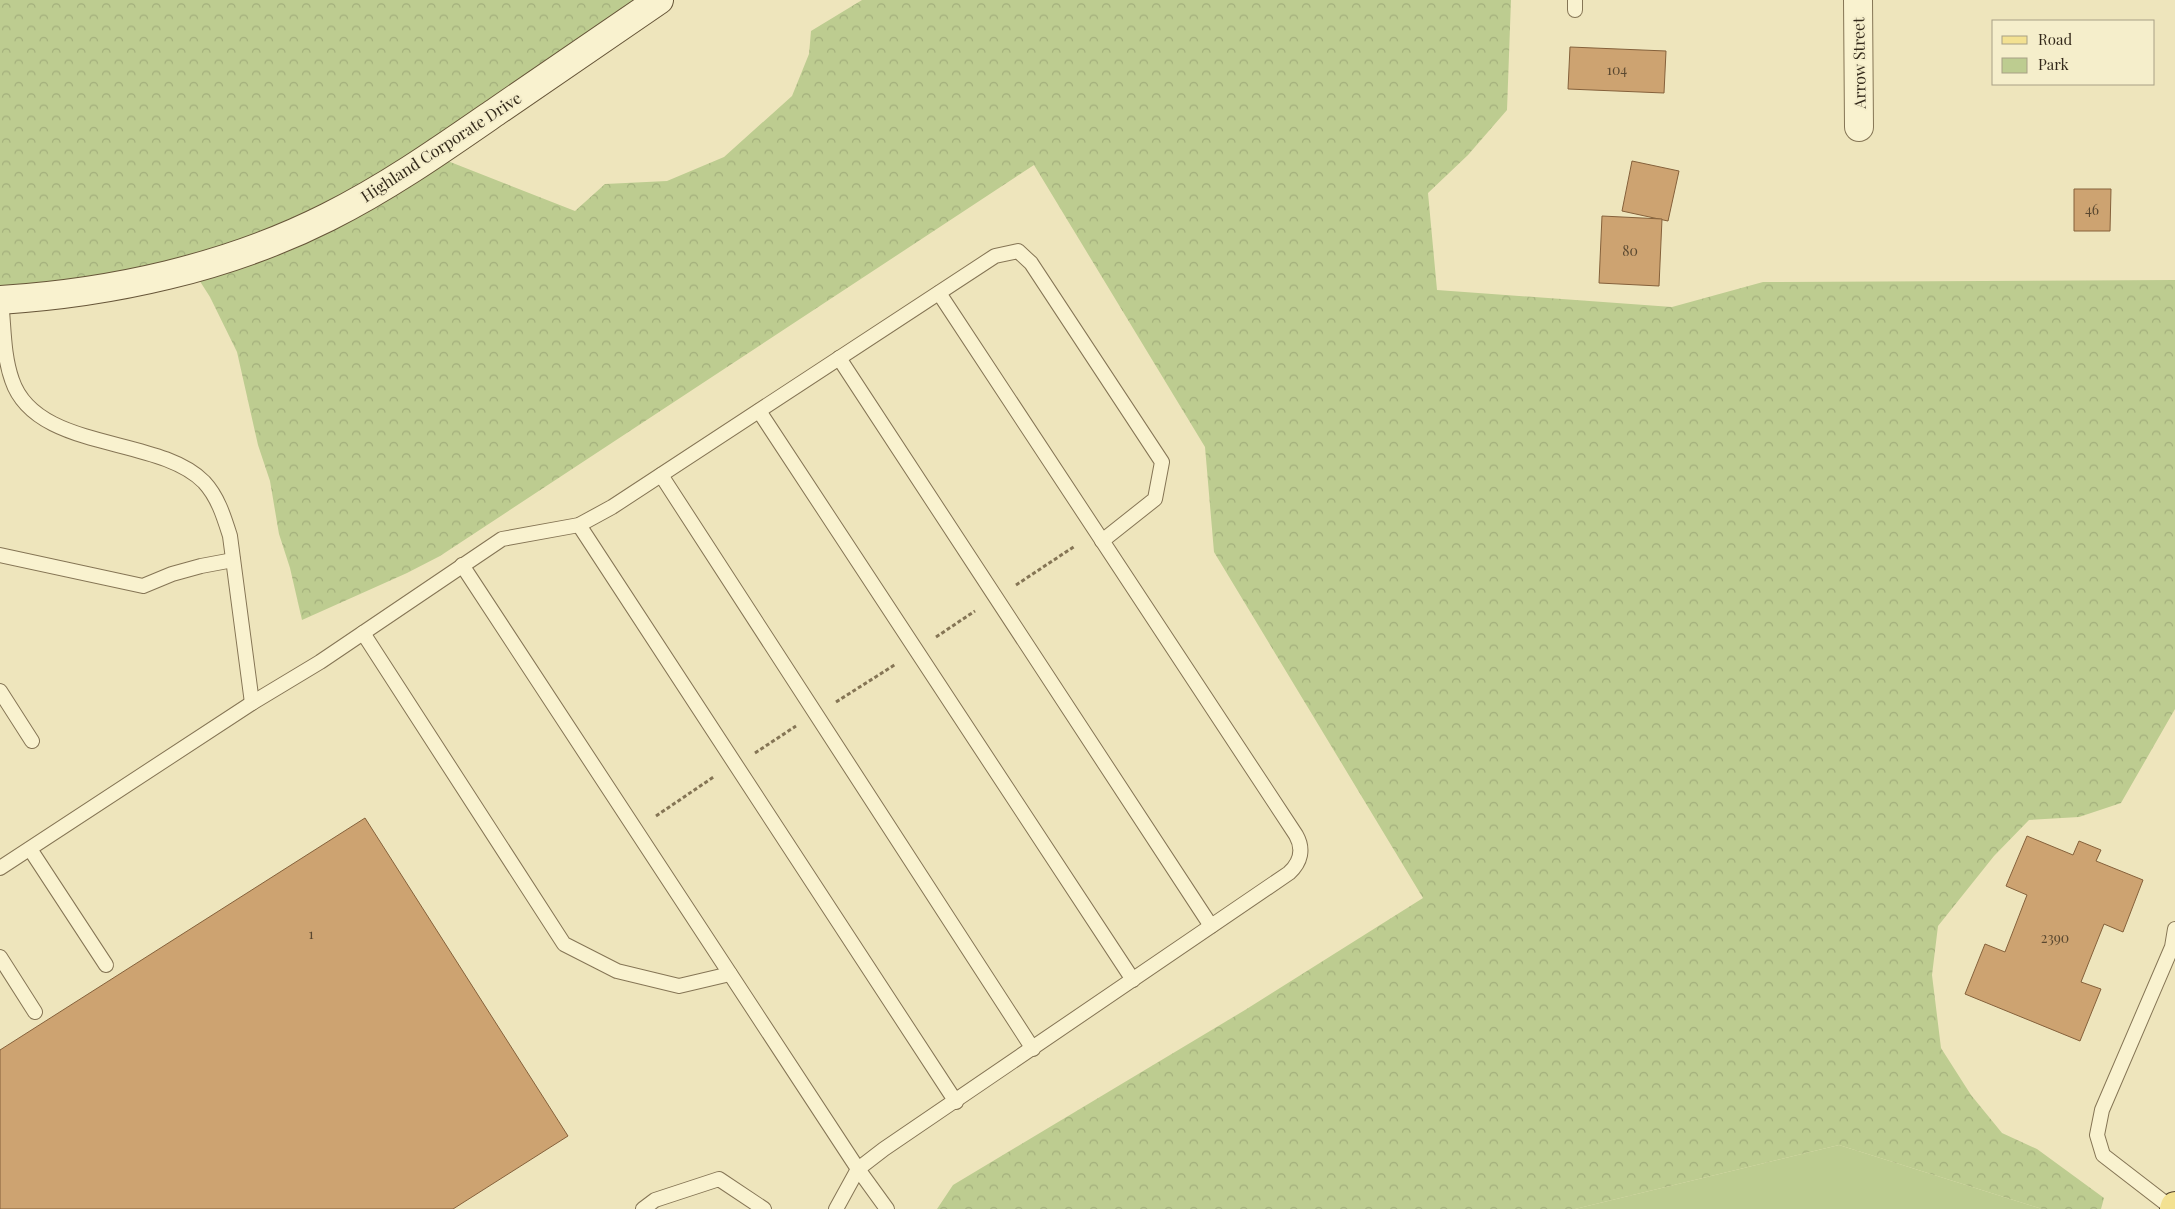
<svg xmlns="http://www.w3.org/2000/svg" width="2175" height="1209" viewBox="0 0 2175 1209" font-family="'Playfair Display',serif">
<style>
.green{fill:#bdcc90}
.forest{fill:url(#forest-crowns)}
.building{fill:#cda371;stroke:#85613b}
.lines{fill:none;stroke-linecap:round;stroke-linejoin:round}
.lane-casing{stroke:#857555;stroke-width:16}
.street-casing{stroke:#857555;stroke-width:30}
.secondary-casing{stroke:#675639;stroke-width:30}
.primary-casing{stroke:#52422a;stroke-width:30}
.path{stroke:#857555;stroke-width:3;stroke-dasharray:4 2.5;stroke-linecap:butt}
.lane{stroke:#f9f2cf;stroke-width:14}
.street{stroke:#f9f2cf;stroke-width:28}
.secondary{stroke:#f9f2cf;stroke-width:28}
.primary{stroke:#f3e191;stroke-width:28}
.labels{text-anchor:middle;stroke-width:4;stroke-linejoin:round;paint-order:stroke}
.number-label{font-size:14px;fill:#5a4830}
.street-label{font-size:16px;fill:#342a1b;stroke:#f5eecb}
</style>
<defs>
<pattern id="forest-crowns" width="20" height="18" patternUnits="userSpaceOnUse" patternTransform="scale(1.25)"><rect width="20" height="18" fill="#bdcc90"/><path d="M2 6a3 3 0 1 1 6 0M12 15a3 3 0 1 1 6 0" fill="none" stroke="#a3af7c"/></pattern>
</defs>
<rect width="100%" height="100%" fill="#eee5bc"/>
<!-- green -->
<path class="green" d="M1839,1145L2042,1209H1575Z"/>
<!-- forest -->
<path class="forest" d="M0,0H659L435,156L575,211L605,184L667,181L724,157L792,96L809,54L811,31L862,0H1511L1507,110L1468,155L1428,193L1437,290L1672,307L1763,282L2175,280V709L2121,803L2079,817L2029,820L1994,856L1938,926L1932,975L1941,1048L1971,1095L2002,1133L2037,1149L2104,1198L2101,1209H2042L1839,1145L1575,1209H937L953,1185L1245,1010L1423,898L1214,552L1205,447L1034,165L440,556L407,573L302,620L290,568L279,534L270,481L258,445L237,352L210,297L187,261L114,280L0,289Z"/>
<!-- building -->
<g class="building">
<path d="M1570,47L1666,51L1664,93L1568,89Z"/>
<path d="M1632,161L1679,171L1668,221L1622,211Z"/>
<path d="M2074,189H2111L2110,231H2074Z"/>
<path d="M1602,216L1662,219L1659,286L1599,283Z"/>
<path d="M365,818L568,1136L453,1209H0V1050Z"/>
<path d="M2027,836L2073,855L2079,841L2101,850L2096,861L2143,880L2123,932L2104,924L2081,982L2101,989L2080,1041L1965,994L1985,944L2005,952L2027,895L2006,886Z"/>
</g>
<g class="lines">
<defs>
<g id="lane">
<path d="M1575,10V0"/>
<path d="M1,300C4,326 3,355 12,380C36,452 158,435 204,482C218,497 224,517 230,536L252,703"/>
<path d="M839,358L1211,926"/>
<path d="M759,411L1133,980"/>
<path d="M661,475L1033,1049"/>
<path d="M579,525L956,1102"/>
<path d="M0,555L143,586L172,574L201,566L233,560"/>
<path d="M462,565L858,1169L887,1209"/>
<path d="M363,633L564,944L617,971L679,986L730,974"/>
<path d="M0,691L32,741"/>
<path d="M30,849L106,965"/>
<path d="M0,868L252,703L320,662L502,539L579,525L612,507L995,256L1018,251L1031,263L1162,462L1155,499L1102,541"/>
<path d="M0,957L35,1012"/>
<path d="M643,1209L655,1200L719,1179L764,1209"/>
<path d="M836,1209L858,1169L884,1149L1289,873C1301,862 1304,849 1296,835L939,293"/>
<path d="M2173,1209L2103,1155L2097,1135L2102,1110L2172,947L2175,929"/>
</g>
<path id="street" d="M1858,0L1859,127"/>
<path id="secondary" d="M0,300C111,293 227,268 328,217C388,187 442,149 497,111C551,74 605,37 659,0"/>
<path id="primary" d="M2174,1209L2175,1206"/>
</defs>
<!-- lane casing -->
<use href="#lane" class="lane-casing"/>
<!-- street casing -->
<use href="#street" class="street-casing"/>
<!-- secondary casing -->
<use href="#secondary" class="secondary-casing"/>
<!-- primary casing -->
<use href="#primary" class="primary-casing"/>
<!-- path -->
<g class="path">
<path d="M1016,585L1075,546"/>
<path d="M936,637L975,611"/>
<path d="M836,702L896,664"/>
<path d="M755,753L796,726"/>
<path d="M656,816L715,776"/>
</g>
<!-- lane -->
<use href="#lane" class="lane"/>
<!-- street -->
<use href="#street" class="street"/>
<!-- secondary -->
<use href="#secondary" class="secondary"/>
<!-- primary -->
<use href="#primary" class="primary"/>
</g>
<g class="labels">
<!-- number labels -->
<g class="number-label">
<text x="1617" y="75">104</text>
<text x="2092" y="215">46</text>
<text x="1630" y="256">80</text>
<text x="311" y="939">1</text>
<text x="2055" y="943">2390</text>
</g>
<!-- street labels -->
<g class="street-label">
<text transform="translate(1859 63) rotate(-91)" y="6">Arrow Street</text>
<text transform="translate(441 147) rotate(-33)" y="6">Highland Corporate Drive</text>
</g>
</g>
<!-- legend -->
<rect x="1992" y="20" width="162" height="65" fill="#f5eecb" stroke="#a8a085"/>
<rect x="2002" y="36" width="25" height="8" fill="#f3e191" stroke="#a8a085"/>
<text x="2038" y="45" font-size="15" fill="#342a1b">Road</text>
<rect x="2002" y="58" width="25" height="15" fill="#bdcc90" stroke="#a8a085"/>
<text x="2038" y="70" font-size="15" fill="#342a1b">Park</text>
</svg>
